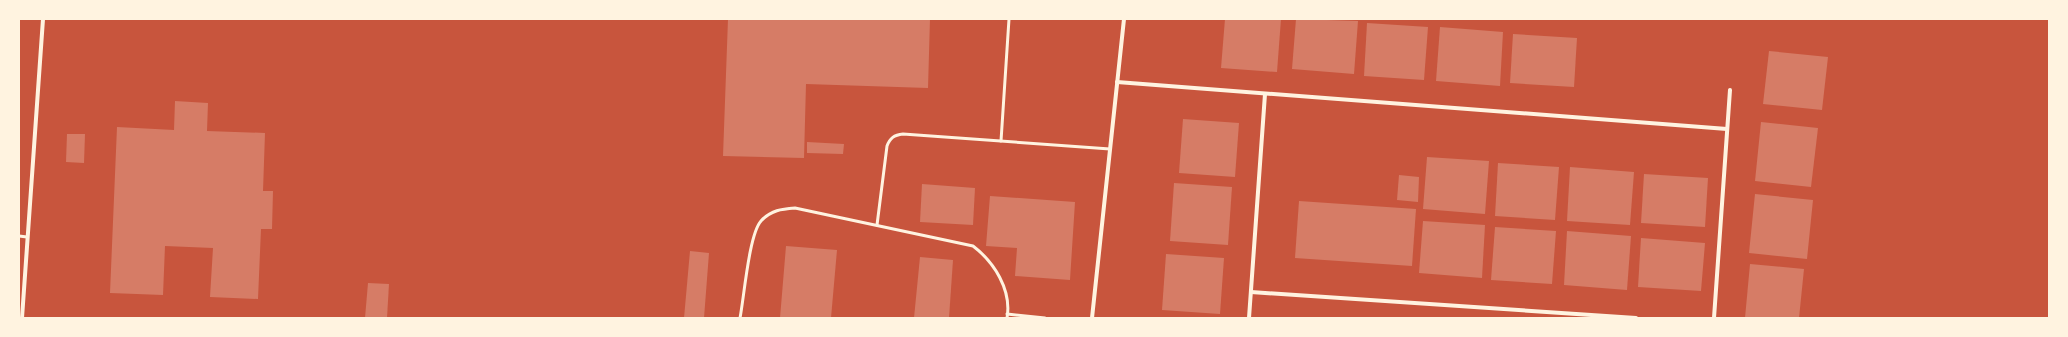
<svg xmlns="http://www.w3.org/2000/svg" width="2068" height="337" viewBox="0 0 2068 337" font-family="'Nunito Sans',sans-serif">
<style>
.building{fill:#d67c66}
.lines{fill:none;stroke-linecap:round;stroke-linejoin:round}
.service{stroke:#fff3e0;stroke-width:3}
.minor{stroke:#fff3e0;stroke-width:4}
</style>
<rect width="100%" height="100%" fill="#c8553d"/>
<!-- building -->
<g class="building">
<path d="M728,19H930L928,88L806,84L804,158L723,156Z"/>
<path d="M1225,19H1281L1277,72L1221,68Z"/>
<path d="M1296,19L1358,21L1354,74L1292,69Z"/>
<path d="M1367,23L1428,27L1424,80L1364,76Z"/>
<path d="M1440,27L1503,32L1500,86L1436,81Z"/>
<path d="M1513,34L1577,38L1574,87L1510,83Z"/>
<path d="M1769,51L1828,57L1822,110L1763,104Z"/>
<path d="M175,101L208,103L207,131L265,133L263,191H273L272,229H261L258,299L210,297L213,248L165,246L163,295L110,293L117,127L174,130Z"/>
<path d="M1183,119L1239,123L1235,177L1179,173Z"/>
<path d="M1761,122L1818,128L1811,187L1755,181Z"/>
<path d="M67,134H85L84,163L66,162Z"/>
<path d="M807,142L844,144L843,154L807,153Z"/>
<path d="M1427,157L1489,161L1485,214L1423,209Z"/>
<path d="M1498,163L1559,167L1555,220L1495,216Z"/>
<path d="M1570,167L1634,172L1630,225L1567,221Z"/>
<path d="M1644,174L1708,178L1705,227L1641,223Z"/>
<path d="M1399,175L1419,177L1418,202L1397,200Z"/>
<path d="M1174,183L1232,187L1228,245L1170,241Z"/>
<path d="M922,184L975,188L973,225L920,222Z"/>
<path d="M1755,194L1813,200L1807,259L1749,253Z"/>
<path d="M990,196L1075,202L1070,280L1015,276L1017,248L986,246Z"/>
<path d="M1299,201L1416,209L1412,266L1295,258Z"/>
<path d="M1423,221L1485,225L1482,278L1419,273Z"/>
<path d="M1495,227L1556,231L1552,284L1491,280Z"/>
<path d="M1567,231L1631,236L1627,290L1564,285Z"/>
<path d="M1641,238L1705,243L1701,291L1638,287Z"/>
<path d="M786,246L837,250L831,318H780Z"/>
<path d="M690,251L709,253L704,318H684Z"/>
<path d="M1166,254L1224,258L1220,314L1162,310Z"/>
<path d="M920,257L953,260L949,318H914Z"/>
<path d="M1750,264L1804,269L1799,318H1745Z"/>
<path d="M368,283L389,284L387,318H365Z"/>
</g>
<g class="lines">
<!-- service -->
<g class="service">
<path d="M1001,141L1009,19"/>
<path d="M877,225L887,146C890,138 894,135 903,134L1110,149"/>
<path d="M19,236L27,237"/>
<path d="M1007,314L1045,318"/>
<path d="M740,318C744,298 749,234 761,221C771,210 782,209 795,208L973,246C994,262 1012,290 1007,318"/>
</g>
<!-- minor -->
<g class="minor">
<path d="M1117,82L1727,129"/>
<path d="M1251,292L1636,318"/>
<path d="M22,318L43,19"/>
<path d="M1092,318L1124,19"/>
<path d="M1249,318L1265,94"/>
<path d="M1714,318L1730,90"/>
</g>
</g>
<!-- border -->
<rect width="2068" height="337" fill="none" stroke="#fff3e0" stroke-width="40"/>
</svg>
